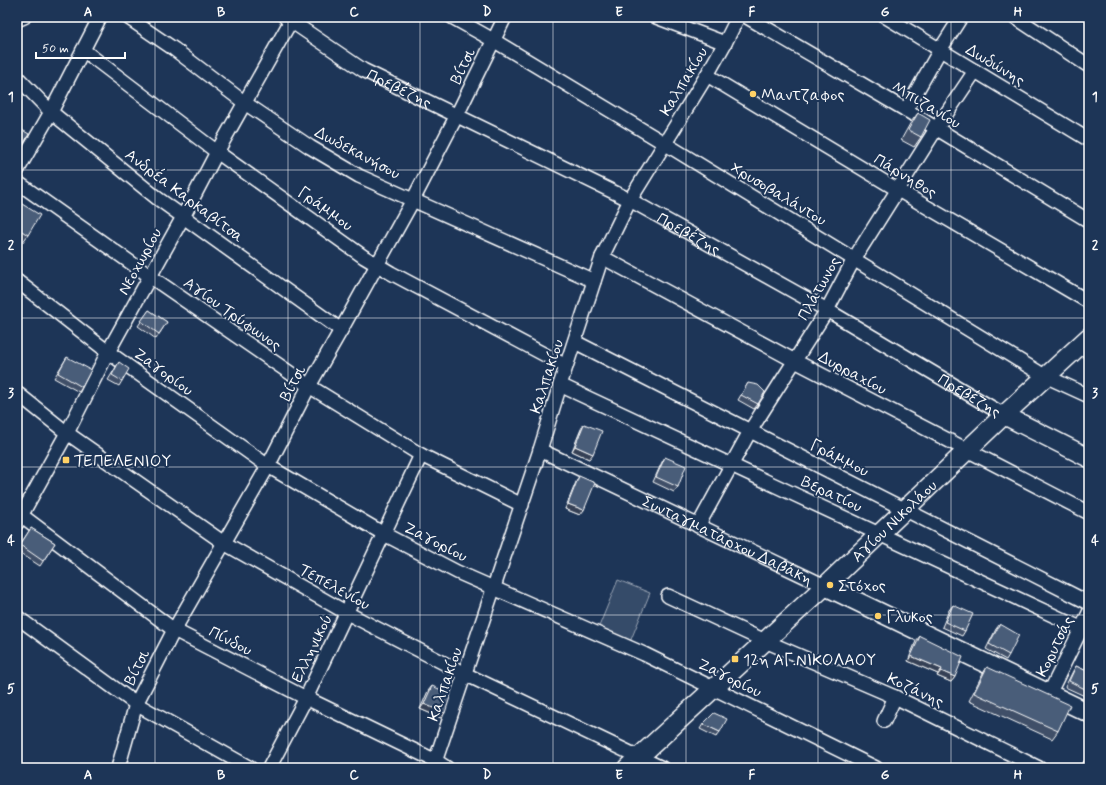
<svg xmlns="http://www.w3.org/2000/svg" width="1106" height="785" viewBox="0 0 1106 785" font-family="Mynerve,sans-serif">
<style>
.park{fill:#364b69;stroke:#9aa5b4}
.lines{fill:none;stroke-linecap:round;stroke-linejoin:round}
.street-casing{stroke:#fff;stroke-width:16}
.secondary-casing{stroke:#fff;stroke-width:21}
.street{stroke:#1d3557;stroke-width:13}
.secondary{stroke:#1d3557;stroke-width:18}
.wall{fill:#405068;stroke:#fff}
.shaded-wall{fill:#344155;stroke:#fff}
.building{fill:#4a5d79;stroke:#fff}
.grid{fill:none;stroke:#fff;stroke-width:1;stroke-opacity:0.55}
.poi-dot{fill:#ffd166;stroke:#1d3557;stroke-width:1.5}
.labels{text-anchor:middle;stroke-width:4;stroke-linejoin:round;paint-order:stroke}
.street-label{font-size:16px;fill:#fff;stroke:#1d3557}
.poi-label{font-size:16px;fill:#fff;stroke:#1d3557;text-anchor:start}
.neatline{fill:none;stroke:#fff;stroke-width:1.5}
.grid-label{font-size:13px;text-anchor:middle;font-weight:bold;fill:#fff}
</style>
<rect width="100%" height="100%" fill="#1d3557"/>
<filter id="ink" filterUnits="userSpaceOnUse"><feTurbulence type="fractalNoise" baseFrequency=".025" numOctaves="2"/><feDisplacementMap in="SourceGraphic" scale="8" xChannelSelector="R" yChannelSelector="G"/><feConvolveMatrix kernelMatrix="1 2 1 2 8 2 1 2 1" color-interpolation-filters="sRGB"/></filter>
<g filter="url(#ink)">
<!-- park -->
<path class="park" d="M618,580L650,593L630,642L598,629Z"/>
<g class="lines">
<defs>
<g id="street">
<path d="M127,17L174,49L245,103L310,147L359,176L594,281"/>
<path id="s1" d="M285,17L363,70L630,200L827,310L1004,415"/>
<path d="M452,17L493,40L664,143L1043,375L1089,396"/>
<path d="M656,17L725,43"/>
<path d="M747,17L906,110L1089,221"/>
<path d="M886,17L1089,140"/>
<path d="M1015,17L1089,66"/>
<path d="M17,20L24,17"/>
<path d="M83,50L217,152L364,257L391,273L566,366"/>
<path d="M707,75L898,190L1089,302"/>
<path d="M17,77L51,112L157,198L341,330"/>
<path d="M906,110L940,50L961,17"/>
<path d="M17,171L51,112L100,17"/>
<path d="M17,182L151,277L309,386L421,455L522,505"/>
<path d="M602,257L795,361L1089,513"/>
<path d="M17,281L108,352L268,466L384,534L457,572L644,654L876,768"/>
<path d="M575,342L1089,603"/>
<path d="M560,385L1089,632"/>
<path d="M17,393L67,433L224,543L347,613L465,674L662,768"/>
<path id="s2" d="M540,450L825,586"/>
<path d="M17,512L174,630L306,698L436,761L447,768"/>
<path d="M17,523L67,433L108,352L183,217L217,152L293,17"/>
<path d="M698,526L750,431L827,310L854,259L936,129L975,71"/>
<path d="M668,596L765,641L895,697L1039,768"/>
<path d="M17,617L136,704L250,768"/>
<path d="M1049,694L1089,613"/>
<path d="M884,721L895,697"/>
<path d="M118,768L136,704L174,630L268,466L309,386L341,330L413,200L457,115L505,17"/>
<path d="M269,768L306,698L421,455"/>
<path d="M433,768L540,450L560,385L602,257L630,200L707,75L725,43L738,17"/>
<path d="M1088,768L1089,767"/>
</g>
<g id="secondary">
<path d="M1004,415L1089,458"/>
<path d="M825,586L1089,713"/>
<path id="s3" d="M627,768L825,586L1004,415L1089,337"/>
</g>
</defs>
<!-- street casing -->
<use href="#street" class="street-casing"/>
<!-- secondary casing -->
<use href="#secondary" class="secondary-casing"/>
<!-- street -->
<use href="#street" class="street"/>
<!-- secondary -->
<use href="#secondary" class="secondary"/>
</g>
<!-- wall -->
<g class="wall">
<path d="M918,113L921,137L914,147L901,140L911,122Z"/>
<path d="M17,201L28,235L22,243L17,239Z"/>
<path d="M149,310L167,322L156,339L138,326Z"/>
<path d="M67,357L82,387L79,392L54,378Z"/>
<path d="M119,362L122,381L119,386L108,380Z"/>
<path d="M748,383L758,404L754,409L738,400Z"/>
<path d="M584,424L589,459L572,451L581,429Z"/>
<path d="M665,457L678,487L674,492L653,482L662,462Z"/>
<path d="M579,476L580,515L565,509L576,482Z"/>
<path d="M31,528L55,543L40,566L17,551V549Z"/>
<path d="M953,605L965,631L962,636L942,627L949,610Z"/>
<path d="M1000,624L1009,655L1006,660L986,649L996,629Z"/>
<path d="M920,636L955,677L951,682L937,676L938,674L908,661L916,641Z"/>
<path d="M1076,666L1089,672V698L1065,687L1073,671Z"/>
<path d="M987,667L1058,731L1052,739L969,701L982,675Z"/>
<path d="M432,686L441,718L420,709L428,691Z"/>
<path d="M703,724L720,732L716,737L700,729Z"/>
</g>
<!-- shaded-wall -->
<g class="shaded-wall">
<path d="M575,446L593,454L589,459L572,451Z"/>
<path d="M568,504L584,510L580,515L565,509Z"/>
<path d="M911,656L942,669L938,674L908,661Z"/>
<path d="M941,671L955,677L951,682L937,676Z"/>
<path d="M424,704L445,713L441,718L420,709Z"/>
</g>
<!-- building -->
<g class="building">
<path d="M918,113L930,120L921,137L908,130Z"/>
<path d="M17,127L29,134L19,152L17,151Z"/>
<path d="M17,201L40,215L28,235L17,228Z"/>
<path d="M149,310L167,322L159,334L141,321Z"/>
<path d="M67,357L91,370L82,387L58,373Z"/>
<path d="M119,362L129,369L122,381L112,375Z"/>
<path d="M748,383L758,385L765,392L758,404L741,395Z"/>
<path d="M584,424L602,431L593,454L575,446Z"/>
<path d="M665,457L686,466L678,487L656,477Z"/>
<path d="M579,476L595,483L584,510L568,504Z"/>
<path d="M31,528L55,543L43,561L20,545Z"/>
<path d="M953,605L973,614L965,631L945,622Z"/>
<path d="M1000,624L1019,635L1009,655L989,644Z"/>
<path d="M920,636L963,657L955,677L941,671L942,669L911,656Z"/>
<path d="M1076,666L1089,672V691L1069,681Z"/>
<path d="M987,667L1070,705L1058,731L974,693Z"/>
<path d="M432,686L451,694L445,713L424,704Z"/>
<path d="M714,713L727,719L720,732L703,724Z"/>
</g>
</g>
<!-- grid -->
<path class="grid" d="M155,17V768M288,17V768M420,17V768M553,17V768M686,17V768M818,17V768M951,17V768M17,170H1089M17,318H1089M17,467H1089M17,615H1089"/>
<!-- markers -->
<g class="poi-dot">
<circle cx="753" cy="94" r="4"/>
<rect x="62" y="456" width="8" height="8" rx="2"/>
<circle cx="830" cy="585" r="4"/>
<circle cx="878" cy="616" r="4"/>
<rect x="731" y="655" width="8" height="8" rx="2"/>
</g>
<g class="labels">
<!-- street labels -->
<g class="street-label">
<text transform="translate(996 64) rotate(31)" y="6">Δωδώνης</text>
<text transform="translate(462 66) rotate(-64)" y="6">Βίτσι</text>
<text transform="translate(683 81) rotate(-59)" y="6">Καλπακίου</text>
<text dy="6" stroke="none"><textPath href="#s1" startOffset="135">Πρεβέζης</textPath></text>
<text transform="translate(927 104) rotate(31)" y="6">Μπιζανίου</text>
<text transform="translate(358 152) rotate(28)" y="6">Δωδεκανήσου</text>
<text transform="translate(906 175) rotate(31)" y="6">Πάρνηθος</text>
<text transform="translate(779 193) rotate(31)" y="6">Χρυσοβαλάντου</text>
<text transform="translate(185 195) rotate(37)" y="6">Ανδρέα Καρκαβίτσα</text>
<text transform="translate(326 208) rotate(36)" y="6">Γράμμου</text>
<text dy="6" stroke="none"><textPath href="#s1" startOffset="459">Πρεβέζης</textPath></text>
<text transform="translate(139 261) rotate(-61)" y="6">Νεοχωρίου</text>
<text transform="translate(818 288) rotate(-61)" y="6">Πλάτωνος</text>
<text transform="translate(233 313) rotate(35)" y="6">Αγίου Τρύφωνος</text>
<text transform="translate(164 371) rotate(36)" y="6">Ζαγορίου</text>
<text transform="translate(853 372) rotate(28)" y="6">Δυρραχίου</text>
<text transform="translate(546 376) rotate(-72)" y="6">Καλπακίου</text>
<text transform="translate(292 383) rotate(-62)" y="6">Βίτσι</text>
<text dy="6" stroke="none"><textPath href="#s1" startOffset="783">Πρεβέζης</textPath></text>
<text transform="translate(840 457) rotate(27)" y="6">Γράμμου</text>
<text transform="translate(832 493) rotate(25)" y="6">Βερατίου</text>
<text dy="6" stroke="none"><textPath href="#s3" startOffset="364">Αγίου Νικολάου</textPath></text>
<text dy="6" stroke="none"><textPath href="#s2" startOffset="208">Συνταγματάρχου Δαβάκη</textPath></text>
<text transform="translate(436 541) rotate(27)" y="6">Ζαγορίου</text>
<text transform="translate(335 586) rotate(29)" y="6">Τεπελενίου</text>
<text transform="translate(231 640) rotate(27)" y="6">Πίνδου</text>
<text transform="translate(1054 646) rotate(-64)" y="6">Κορυτσάς</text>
<text transform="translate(311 648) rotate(-64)" y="6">Ελληνικού</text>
<text transform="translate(136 667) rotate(-63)" y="6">Βίτσι</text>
<text transform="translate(730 677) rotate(26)" y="6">Ζαγορίου</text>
<text transform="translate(444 684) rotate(-71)" y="6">Καλπακίου</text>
<text transform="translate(916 689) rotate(25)" y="6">Κοζάνης</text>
</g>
<!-- poi labels -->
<g class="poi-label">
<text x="761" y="100">Μαντζαφος</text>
<text x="74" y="466">ΤΕΠΕΛΕΝΙΟΥ</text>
<text x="838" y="591">Στόχος</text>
<text x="886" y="622">Γλυκος</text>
<text x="743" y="665">12η ΑΓ.ΝΙΚΟΛΑΟΥ</text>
</g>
</g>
<!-- margin -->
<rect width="1106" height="785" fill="none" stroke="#1d3557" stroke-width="44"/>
<!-- scale -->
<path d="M36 52v6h89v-6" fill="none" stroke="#ffffff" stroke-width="2"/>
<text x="42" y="52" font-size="12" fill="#ffffff" stroke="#1d3557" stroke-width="3" paint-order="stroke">50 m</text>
<rect x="22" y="22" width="1062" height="741" class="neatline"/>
<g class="grid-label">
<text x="88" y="16">A</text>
<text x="221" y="16">B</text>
<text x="354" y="16">C</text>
<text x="487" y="16">D</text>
<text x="619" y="16">E</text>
<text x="752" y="16">F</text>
<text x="885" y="16">G</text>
<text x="1018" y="16">H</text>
<text x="11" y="101">1</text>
<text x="1095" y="101">1</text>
<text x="11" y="249">2</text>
<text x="1095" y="249">2</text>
<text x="11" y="397">3</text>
<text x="1095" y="397">3</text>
<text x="11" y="545">4</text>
<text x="1095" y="545">4</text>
<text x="11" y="693">5</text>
<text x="1095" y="693">5</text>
<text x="88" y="779">A</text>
<text x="221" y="779">B</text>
<text x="354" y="779">C</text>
<text x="487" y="779">D</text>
<text x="619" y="779">E</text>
<text x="752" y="779">F</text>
<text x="885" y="779">G</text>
<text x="1018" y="779">H</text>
</g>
</svg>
